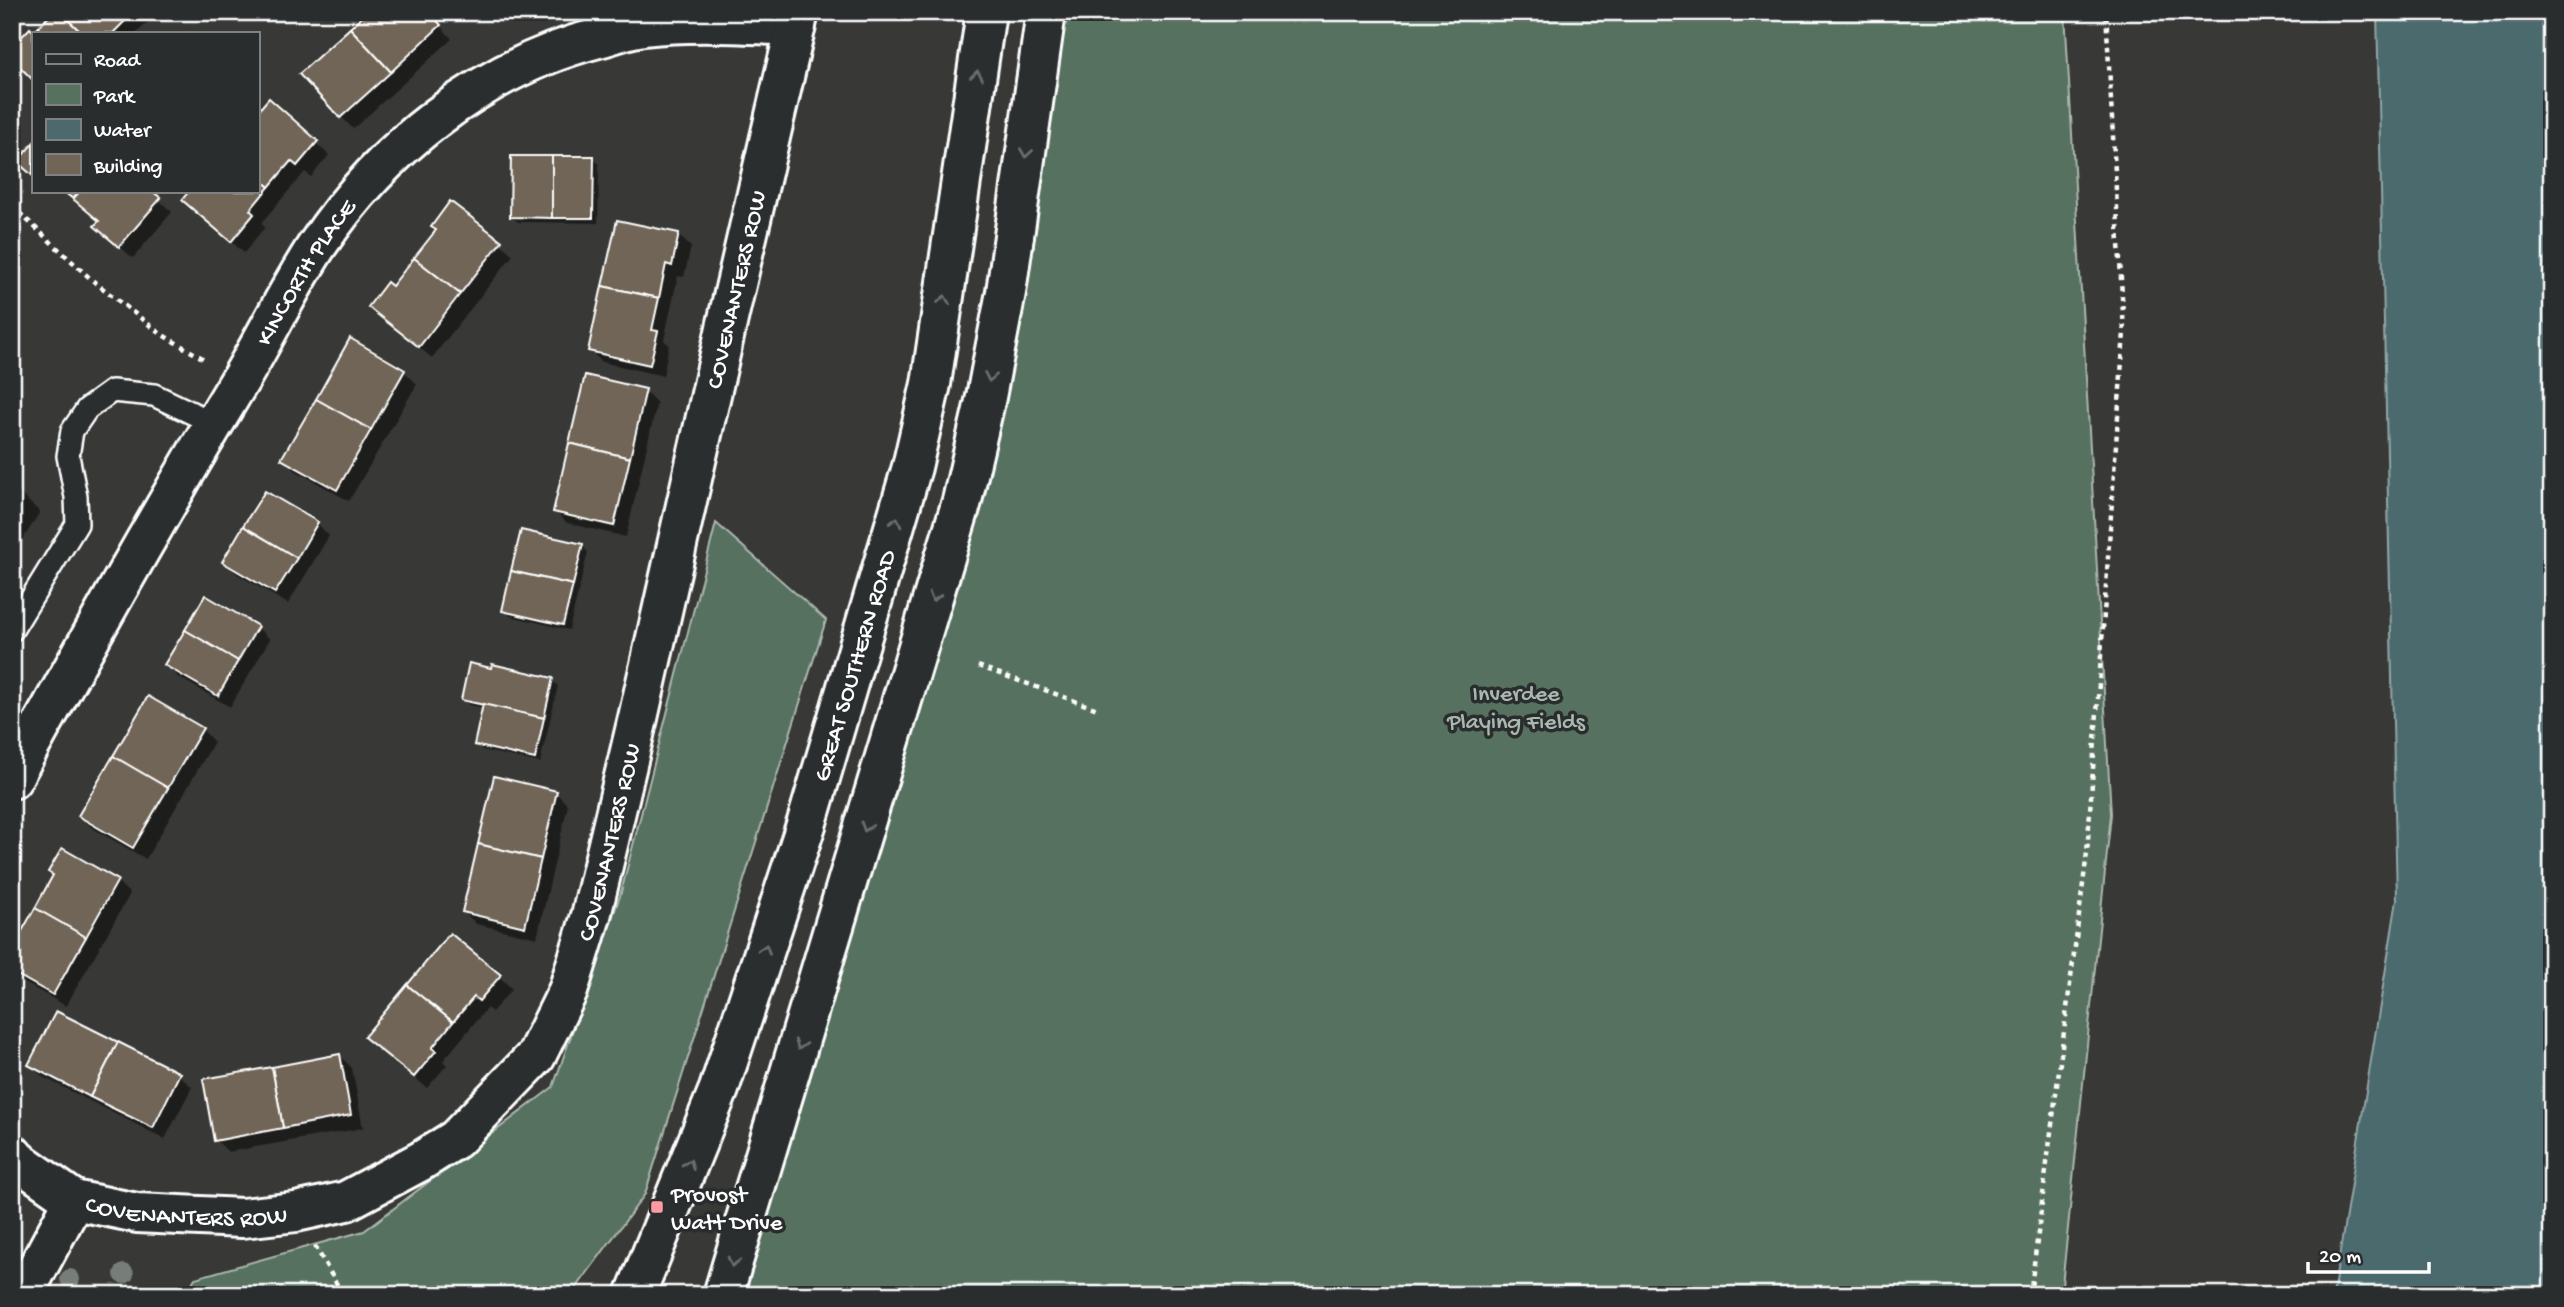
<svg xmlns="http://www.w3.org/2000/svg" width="2564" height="1307" viewBox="0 0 2564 1307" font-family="'Gochi Hand',sans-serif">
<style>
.green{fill:#57715f;stroke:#abb8af;stroke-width:2}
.water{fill:#4c6a6d;stroke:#94a6a7;stroke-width:2}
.shadow{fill:#0007}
.building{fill:#706557;stroke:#fff;stroke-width:2}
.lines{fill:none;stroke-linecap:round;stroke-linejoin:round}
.service-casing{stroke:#fff;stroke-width:26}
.minor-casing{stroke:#fff;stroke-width:44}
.secondary-casing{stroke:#fff;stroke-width:44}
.path{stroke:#fff;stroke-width:4.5;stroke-dasharray:5 5;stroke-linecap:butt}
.service{stroke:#2a2d2e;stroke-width:21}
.minor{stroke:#2a2d2e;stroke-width:38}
.secondary{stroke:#2a2d2e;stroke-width:38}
.tree{fill:#777e79}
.oneway{stroke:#6a6c6d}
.poi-dot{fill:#ff9aa2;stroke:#2a2d2e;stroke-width:2.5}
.labels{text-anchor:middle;stroke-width:7;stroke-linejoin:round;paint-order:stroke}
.street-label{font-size:24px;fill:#fff;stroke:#2a2d2e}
.park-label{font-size:24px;fill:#abb8af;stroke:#2a2d2e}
.poi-label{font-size:24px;fill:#fff;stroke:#2a2d2e;text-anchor:start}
</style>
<rect width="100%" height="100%" fill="#383836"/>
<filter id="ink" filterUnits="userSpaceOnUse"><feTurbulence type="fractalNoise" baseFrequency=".0143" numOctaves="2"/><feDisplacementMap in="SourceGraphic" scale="14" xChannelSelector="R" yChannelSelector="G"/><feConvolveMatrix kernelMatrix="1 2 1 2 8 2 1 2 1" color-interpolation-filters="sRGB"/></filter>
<g filter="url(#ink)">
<!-- green -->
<g class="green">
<path d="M1046,12H2065L2111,814L2061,1295H723L962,501Z"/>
<path d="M716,523L826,620L645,1194L571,1295H185L195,1278L364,1231L553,1087L620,896Z"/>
</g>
<!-- water -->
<path class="water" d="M2377,12H2552V1295H2333L2397,900Z"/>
<!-- shadow -->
<g class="shadow">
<path d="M56,12H152L155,15L137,33H36Z"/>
<path d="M428,12L452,39L353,129L302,75Z"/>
<path d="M269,101L329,155L311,177L305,172L261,223L265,227L244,253L184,199L192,191H257Z"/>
<path d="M593,158L599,164L598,223L518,222L512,217Z"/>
<path d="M64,191H149L172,212L133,258L109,238L100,222Z"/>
<path d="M678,235L691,247L684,277L678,276L664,340L669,345L663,376L602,362L589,350Z"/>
<path d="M500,243L513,255L432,358L370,307Z"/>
<path d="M351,340L404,371L417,384L349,501L296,471L284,459Z"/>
<path d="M645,391L657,403L626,537L567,523L555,511Z"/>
<path d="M12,486L40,512L12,557Z"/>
<path d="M317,523L329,536L288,604L237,574L224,562Z"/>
<path d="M582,546L588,552L569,630L510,616L504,610Z"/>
<path d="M257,627L270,639L230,707L178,677L166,664Z"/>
<path d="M552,680L558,686L540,763L482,750L476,744L484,708L469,705L463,699Z"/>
<path d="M202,729L214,742L146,859L92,828L80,816Z"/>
<path d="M556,793L568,805L537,938L476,924L464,912Z"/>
<path d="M62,851L117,881L130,894L66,1006L12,976V940H19L55,876Z"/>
<path d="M500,977L512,989L492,1012L487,1008L443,1061L447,1065L427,1088L367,1037Z"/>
<path d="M57,1013L179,1075L192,1087L165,1139L43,1077L30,1065Z"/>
<path d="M340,1056L352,1068L363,1128L228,1152L216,1140Z"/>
</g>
<!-- building -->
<g class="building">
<path d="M53,12H60L82,33H33V80L12,59V47L30,28L34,32Z"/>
<path d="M60,12H134L113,33H82Z"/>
<path d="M367,12H429L441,25L391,72L350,28Z"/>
<path d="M350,28L391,72L340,118L299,74Z"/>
<path d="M269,98L318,141L297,166L291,161L269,187L257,177V112Z"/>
<path d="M33,143V176L17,162Z"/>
<path d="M511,156H552V218L510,217Z"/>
<path d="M552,156H594L593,218H552Z"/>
<path d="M257,177L269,187L250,210L254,214L231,242L182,200L189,191H257Z"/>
<path d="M63,191H80L73,199Z"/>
<path d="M80,191H152L161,198L119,247L94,226L99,221L73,199Z"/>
<path d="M450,201L502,241L460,294L414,258L436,230L431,227Z"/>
<path d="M617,220L679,233L672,266L666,264L659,298L602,286Z"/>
<path d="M414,258L460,294L419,347L368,307L387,282L392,286Z"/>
<path d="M602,286L659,298L652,330L658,331L650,365L588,351Z"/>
<path d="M350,338L405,370L371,430L316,399Z"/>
<path d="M585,375L646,389L630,458L569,443Z"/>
<path d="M316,399L371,430L337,490L281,459Z"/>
<path d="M569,443L630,458L614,526L553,512Z"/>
<path d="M265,491L318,522L297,558L243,526Z"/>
<path d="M243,526L297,558L275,593L222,562Z"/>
<path d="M521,530L583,544L573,585L511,571Z"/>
<path d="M511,571L573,585L563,625L502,611Z"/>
<path d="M205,595L258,626L238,661L185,630Z"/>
<path d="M185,630L238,661L218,696L164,665Z"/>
<path d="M469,663L491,668L492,664L553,678L544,718L461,700Z"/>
<path d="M148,696L203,728L168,788L113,756Z"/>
<path d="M483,704L544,718L535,759L474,745Z"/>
<path d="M113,756L168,788L133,848L78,816Z"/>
<path d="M494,776L557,791L541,859L478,844Z"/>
<path d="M478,844L541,859L525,927L462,912Z"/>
<path d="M62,848L118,880L86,937L35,908L53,875L48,872Z"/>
<path d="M35,908L86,937L53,995L12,972V936L18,938Z"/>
<path d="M450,933L501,975L479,1001L474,997L453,1022L407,985Z"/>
<path d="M407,985L453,1022L432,1048L436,1051L414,1077L364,1037Z"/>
<path d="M56,1011L118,1042L90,1097L28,1065Z"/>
<path d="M118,1042L180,1073L153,1128L90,1097Z"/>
<path d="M340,1054L351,1115L283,1128L272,1067Z"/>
<path d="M272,1067L283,1128L214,1141L203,1079Z"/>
</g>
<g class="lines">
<defs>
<path id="service" d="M12,630L77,524L76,497L68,456L72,431L87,409L112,391L154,395L213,423"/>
<g id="minor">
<path id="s1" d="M12,779C86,644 161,511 240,380C266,336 288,290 316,247C382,148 482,68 598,38C613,34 628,28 644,26C694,20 745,24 796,26"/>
<path id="s2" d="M12,1154L17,1160L74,1200L137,1213L242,1218L296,1212L346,1201L421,1161L456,1139L536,1056L568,991L591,916L638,718L728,319L799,12"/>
<path d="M23,1295L74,1200"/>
</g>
<g id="secondary">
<path id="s3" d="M635,1295L719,1089L807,822L912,467L931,384L986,12"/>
<path d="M723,1295L962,501L986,397L1006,292L1046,12"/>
</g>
</defs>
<!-- service casing -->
<use href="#service" class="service-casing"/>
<!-- minor casing -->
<use href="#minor" class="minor-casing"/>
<!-- secondary casing -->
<use href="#secondary" class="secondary-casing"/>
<!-- path -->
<g class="path">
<path d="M12,206L92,280L161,334L206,360"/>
<path d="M978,666L1100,710"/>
<path d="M315,1246L343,1295"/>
<path d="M2030,1295L2087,853L2124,332L2106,12"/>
</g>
<!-- service -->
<use href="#service" class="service"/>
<!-- minor -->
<use href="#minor" class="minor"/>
<!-- secondary -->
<use href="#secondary" class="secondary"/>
</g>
<!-- trees -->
<g class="tree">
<circle cx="124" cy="1274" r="10"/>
<circle cx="70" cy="1279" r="10"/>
</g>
<!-- one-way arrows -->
<defs><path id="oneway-chevron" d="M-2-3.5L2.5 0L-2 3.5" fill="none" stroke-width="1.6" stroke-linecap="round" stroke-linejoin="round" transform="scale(1.75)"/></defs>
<g class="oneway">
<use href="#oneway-chevron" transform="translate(977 75) rotate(-82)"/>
<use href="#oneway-chevron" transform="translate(1026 153) rotate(98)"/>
<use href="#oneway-chevron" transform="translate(944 300) rotate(-82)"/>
<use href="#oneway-chevron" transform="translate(990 377) rotate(101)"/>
<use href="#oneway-chevron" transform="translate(896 522) rotate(-74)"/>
<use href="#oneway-chevron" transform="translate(934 597) rotate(106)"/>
<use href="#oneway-chevron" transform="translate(866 827) rotate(107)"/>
<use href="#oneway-chevron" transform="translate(765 949) rotate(-72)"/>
<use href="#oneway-chevron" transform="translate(800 1045) rotate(108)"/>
<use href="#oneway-chevron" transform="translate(689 1164) rotate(-68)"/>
<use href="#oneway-chevron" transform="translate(733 1262) rotate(106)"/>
</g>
</g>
<!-- markers -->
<rect class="poi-dot" x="650" y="1200" width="14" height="14" rx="3.5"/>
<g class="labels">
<!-- street labels -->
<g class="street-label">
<text dy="8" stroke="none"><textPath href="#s1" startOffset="586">KINCORTH PLACE</textPath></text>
<text dy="8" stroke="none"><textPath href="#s2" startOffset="1388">COVENANTERS ROW</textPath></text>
<text dy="8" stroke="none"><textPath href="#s3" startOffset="667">GREAT SOUTHERN ROAD</textPath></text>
<text dy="8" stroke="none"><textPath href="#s2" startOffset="821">COVENANTERS ROW</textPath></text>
<text dy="8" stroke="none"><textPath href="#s2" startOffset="191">COVENANTERS ROW</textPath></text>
</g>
<!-- park labels -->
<g class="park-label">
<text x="1516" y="700">Inverdee<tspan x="1516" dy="28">Playing Fields</tspan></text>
</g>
<!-- poi labels -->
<g class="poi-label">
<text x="671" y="1201">Provost<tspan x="671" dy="28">Watt Drive</tspan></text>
</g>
</g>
<!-- margin -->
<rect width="2564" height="1307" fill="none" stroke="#2a2d2e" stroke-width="42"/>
<rect x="21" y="21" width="2522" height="1265" fill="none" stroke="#fff" stroke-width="2.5" filter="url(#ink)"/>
<!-- legend -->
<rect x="32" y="32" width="228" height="161" fill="#2a2d2e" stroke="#7f8182" stroke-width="2"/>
<rect x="46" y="54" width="35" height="10" fill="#2a2d2e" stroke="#7f8182" stroke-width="2"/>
<text x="94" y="66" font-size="21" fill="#ffffff">Road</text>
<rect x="46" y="84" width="35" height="21" fill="#57715f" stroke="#7f8182" stroke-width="2"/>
<text x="94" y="102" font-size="21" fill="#ffffff">Park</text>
<rect x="46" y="119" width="35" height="21" fill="#4c6a6d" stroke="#7f8182" stroke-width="2"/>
<text x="94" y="136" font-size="21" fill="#ffffff">Water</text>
<rect x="46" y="154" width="35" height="21" fill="#706557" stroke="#7f8182" stroke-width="2"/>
<text x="94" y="172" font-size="21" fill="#ffffff">Building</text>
<!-- scale -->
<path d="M2308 1262v10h121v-10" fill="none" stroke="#ffffff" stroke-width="3.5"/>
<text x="2319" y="1262" font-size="21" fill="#ffffff" stroke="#2a2d2e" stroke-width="5" paint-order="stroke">20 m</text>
</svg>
